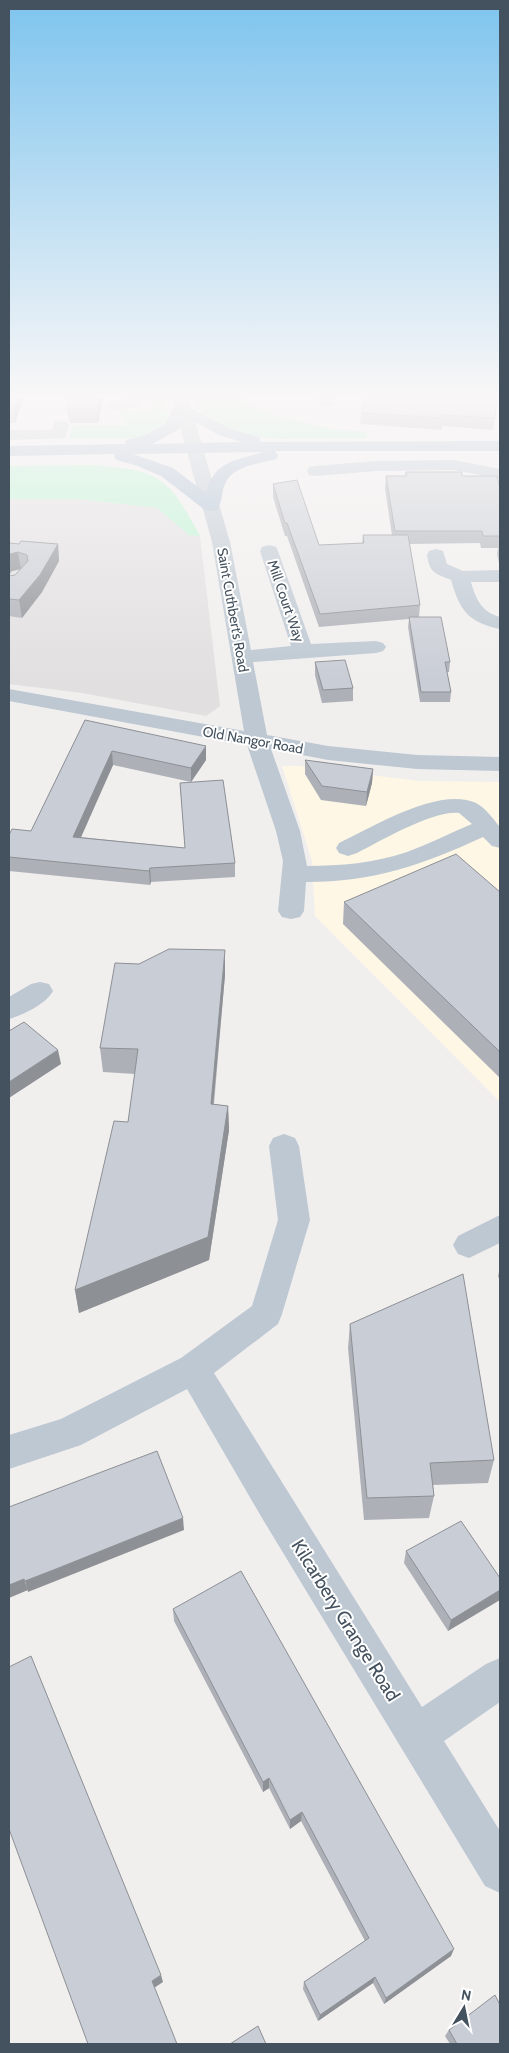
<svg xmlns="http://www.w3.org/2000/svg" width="509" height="2053" viewBox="0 0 509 2053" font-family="Cabin,sans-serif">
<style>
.commercial{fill:#fef7e5}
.education{fill:#e2dfe0}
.green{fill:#b7f4d0}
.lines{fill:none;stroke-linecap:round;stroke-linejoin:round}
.minor{fill:#bdc8d2;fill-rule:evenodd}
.major{fill:#aabdd1;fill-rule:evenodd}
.wall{fill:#adb0b7}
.shaded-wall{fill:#8d9095}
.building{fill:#c9cdd5;stroke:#8d9095}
.labels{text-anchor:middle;stroke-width:4;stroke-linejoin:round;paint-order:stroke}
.far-street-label{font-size:14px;fill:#44515e;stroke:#fff}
.near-street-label{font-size:19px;fill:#44515e;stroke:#fff}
</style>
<rect width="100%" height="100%" fill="#f1eeee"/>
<!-- commercial -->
<path class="commercial" d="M282,766H298L419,781L500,782V1102L315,916L312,861Z"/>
<!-- education -->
<path class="education" d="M9,499H79L158,508L189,535L200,536L220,706L206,716L82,693L9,684Z"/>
<!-- green -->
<g class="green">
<path d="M142,394H163L169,421L145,435L133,438L69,439L72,426L126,425L119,409L128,410V413L152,412L153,401L142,398Z"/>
<path d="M193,394H234L247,404L274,415L336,430L367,432V438L278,439L251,436L232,429L201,412Z"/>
<path d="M94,465C162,471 168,477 200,536L189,535L157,508L79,499H9V466Z"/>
</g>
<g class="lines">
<!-- minor -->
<g class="minor">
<path d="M126,394H142L139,407L114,410L108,408L106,405L108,402L126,400Z"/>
<path d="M171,394H187L230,542L251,650L291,646L260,551L262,547L269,545L276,547L278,551L311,644L376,641L383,643L386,647L383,651L376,653L253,662L267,735L328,746L417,755L500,757V771L417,769L328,760L271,749L300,831L307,866C340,866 375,863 407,852C429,844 450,833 472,824L459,813C433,810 381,841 357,853L348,856L339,853L336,848L339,843C373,827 439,786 476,803C486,808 493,819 500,827V848L492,846L483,837C423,865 373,882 306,882L304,911L300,917L291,919L282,917L278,911L283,861L276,831L247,745L9,701V689L244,731L212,542Z"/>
<path d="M320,394H336L333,406H321L319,403Z"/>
<path d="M61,420L67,422L69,425L65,438L9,440V430H52L55,422Z"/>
<path d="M454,460L500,469V479L454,470L376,471L315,476L309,475L307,471L309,467L315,466L376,461Z"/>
<path d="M436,549L443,551L447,564L463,571L500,570V582H471C476,600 482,612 500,617V629C468,622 460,611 451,580C435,573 430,574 427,555L429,551Z"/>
<path d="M40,982L49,984L53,991C46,1004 23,1015 9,1019V997L31,984Z"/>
<path d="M284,1134L295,1138L299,1146L310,1220L282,1314L278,1324L214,1373L422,1707L486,1664L500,1658V1702L444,1741L500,1831V1893L485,1886L262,1518L187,1389L81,1445L9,1469V1435L61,1419L181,1358L252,1306L278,1220L269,1146L273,1138Z"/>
<path d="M500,1215V1243L469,1258L458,1254L453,1245L458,1236Z"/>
</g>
<!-- major -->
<path class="major" d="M181,403L231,429L259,437L261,440L260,442L500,441V451H275L278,455L276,459C261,463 235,466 227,480C221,489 223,501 217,510L211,511L205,510L161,476L135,465L116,460L114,456L115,454L9,456V446L125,444L126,440L146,435L165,424L175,405ZM185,417L219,435L242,442L152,444L178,430ZM264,452C235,461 215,460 206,493L173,468L133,454Z"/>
</g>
<!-- wall -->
<g class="wall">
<path d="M9,394H24L15,423H9Z"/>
<path d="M70,394H104L98,423H70L69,421L67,409Z"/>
<path d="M367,394H500V396H498L493,430L442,426V430L360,424L361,413Z"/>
<path d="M406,472L462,476L500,489V568L497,554L498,548H481L480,543L409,544L420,605L419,617L450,662L449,672H447L451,692L450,702H420L408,627L409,619L319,627L287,536H285L273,497V484L319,545L362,543L363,535H392L385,489L386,476H405Z"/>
<path d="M19,544H58L59,561L42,592L22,618L9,616V576L15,575L21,569L12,571Z"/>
<path d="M315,662L353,688V701L322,703L315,675Z"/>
<path d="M85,720L206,760L191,782L113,765L80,837L185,848L180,783L235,863V877L151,882L150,885L9,871V835L31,831Z"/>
<path d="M305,760L373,769L372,783L366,806L321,800L305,774Z"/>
<path d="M500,892V1078L343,924L344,902Z"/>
<path d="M225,975L214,1104L228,1106L229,1130L209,1260L79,1313L75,1290L128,1122L135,1074L103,1072L100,1048Z"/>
<path d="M500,1266V1279L498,1277Z"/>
<path d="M350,1324L494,1460L488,1483L433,1485L434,1496L429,1518L364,1520L348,1348Z"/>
<path d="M406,1551L500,1578L448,1631L404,1563Z"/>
<path d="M173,1609L451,1956L384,2004L373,1983L318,2021L303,1989L304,1982L365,1941L301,1821L290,1829L269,1788L263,1792L174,1621Z"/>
<path d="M449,2030L500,2044H450L445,2036Z"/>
</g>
<!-- shaded-wall -->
<g class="shaded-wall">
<path d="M19,394H24L15,423L14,411Z"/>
<path d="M100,394H104L98,423L97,410Z"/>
<path d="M58,544L59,561L42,592L22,618L19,600Z"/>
<path d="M18,552L21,569L12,571L9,575V555L10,554Z"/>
<path d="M206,746V760L191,782V768Z"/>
<path d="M112,751L113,765L75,851L73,837Z"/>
<path d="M373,769L372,783L366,806L367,792Z"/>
<path d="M150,868L151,882L150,885L149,871Z"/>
<path d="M225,950V975L211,1128V1104Z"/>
<path d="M58,1050L61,1064L9,1098V1082Z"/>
<path d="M228,1106L229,1130L209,1260L79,1313L75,1290Z"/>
<path d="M183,1518L184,1530L28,1592L25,1581Z"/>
<path d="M24,1579L28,1590L9,1598V1585Z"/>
<path d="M500,1590V1600L448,1631L451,1620Z"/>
<path d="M269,1778V1788L263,1792V1782Z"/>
<path d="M302,1812L301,1821L290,1829V1820Z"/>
<path d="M454,1949L451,1956L384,2004L386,1998Z"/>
<path d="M161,1975L163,1982L154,1988L152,1981Z"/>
<path d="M375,1977L373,1983L318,2021L320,2015Z"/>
</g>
<!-- building -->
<g class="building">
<path d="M9,394H19L14,411H9Z"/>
<path d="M70,394H100L97,410H69L67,409Z"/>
<path d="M367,394H498L495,418L442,415L443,418L361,413Z"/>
<path d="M406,472H462V476H497L500,489V536H483L482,531H395L386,476H406Z"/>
<path d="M297,480L319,545L364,543L363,535H408L420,605L320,614L287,523H285L273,484Z"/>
<path d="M21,541L58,544L40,575L19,600L9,599V576L15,575L28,561L27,555L18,552L10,554L9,555V543L19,544Z"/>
<path d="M409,617H441L450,662H445L451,692H421Z"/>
<path d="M345,660L353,688L323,690L315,662Z"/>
<path d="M85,720L206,746L191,768L112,751L73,837L185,848L180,783L223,780L235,863L150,868L149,871L9,857V835L12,829L31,831Z"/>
<path d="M305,760L373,769L367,792L322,786Z"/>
<path d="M456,854L500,892V1052L344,902Z"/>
<path d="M169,949L225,950L211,1104L228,1106L208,1237L75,1290L114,1121L128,1122L138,1049L100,1048L115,963L139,964Z"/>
<path d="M24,1022L58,1050L9,1082V1031Z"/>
<path d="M463,1274L494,1460L430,1463L434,1496L367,1498L350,1324Z"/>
<path d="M157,1451L183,1518L61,1567L25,1581L24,1579L9,1585V1507Z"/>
<path d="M461,1521L500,1578V1590L451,1620L406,1551Z"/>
<path d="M241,1571L454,1949L386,1998L375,1977L320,2015L304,1982L369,1938L302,1812L290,1820L269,1778L263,1782L173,1609Z"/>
<path d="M31,1656L161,1975L152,1981L177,2044H88L9,1829V1667Z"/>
<path d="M495,1995L500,2005V2044H457L449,2030Z"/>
<path d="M258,2026L266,2044H230Z"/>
</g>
<!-- sky -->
<linearGradient id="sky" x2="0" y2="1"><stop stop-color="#7ec4ee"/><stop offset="0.58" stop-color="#f9f7f7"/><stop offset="1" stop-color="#f9f7f7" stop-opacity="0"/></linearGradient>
<rect width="509" height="682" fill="url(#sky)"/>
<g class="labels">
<!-- far-street labels -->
<g class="far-street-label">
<text transform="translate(286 601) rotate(71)" y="5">Mill Court Way</text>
<text transform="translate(233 610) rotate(80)" y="5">Saint Cuthbert’s Road</text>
<text transform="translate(253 740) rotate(10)" y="5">Old Nangor Road</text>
</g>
<!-- near-street labels -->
<g class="near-street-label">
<text transform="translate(346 1620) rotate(58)" y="7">Kilcarbery Grange Road</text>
</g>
</g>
<!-- border -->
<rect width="509" height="2053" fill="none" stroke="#44515e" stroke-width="20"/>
<!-- north arrow -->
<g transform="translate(464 2008) rotate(10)" stroke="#ffffff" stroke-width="4" paint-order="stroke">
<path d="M0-4L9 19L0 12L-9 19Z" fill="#44515e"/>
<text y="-8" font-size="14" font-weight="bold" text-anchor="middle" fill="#44515e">N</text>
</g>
</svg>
